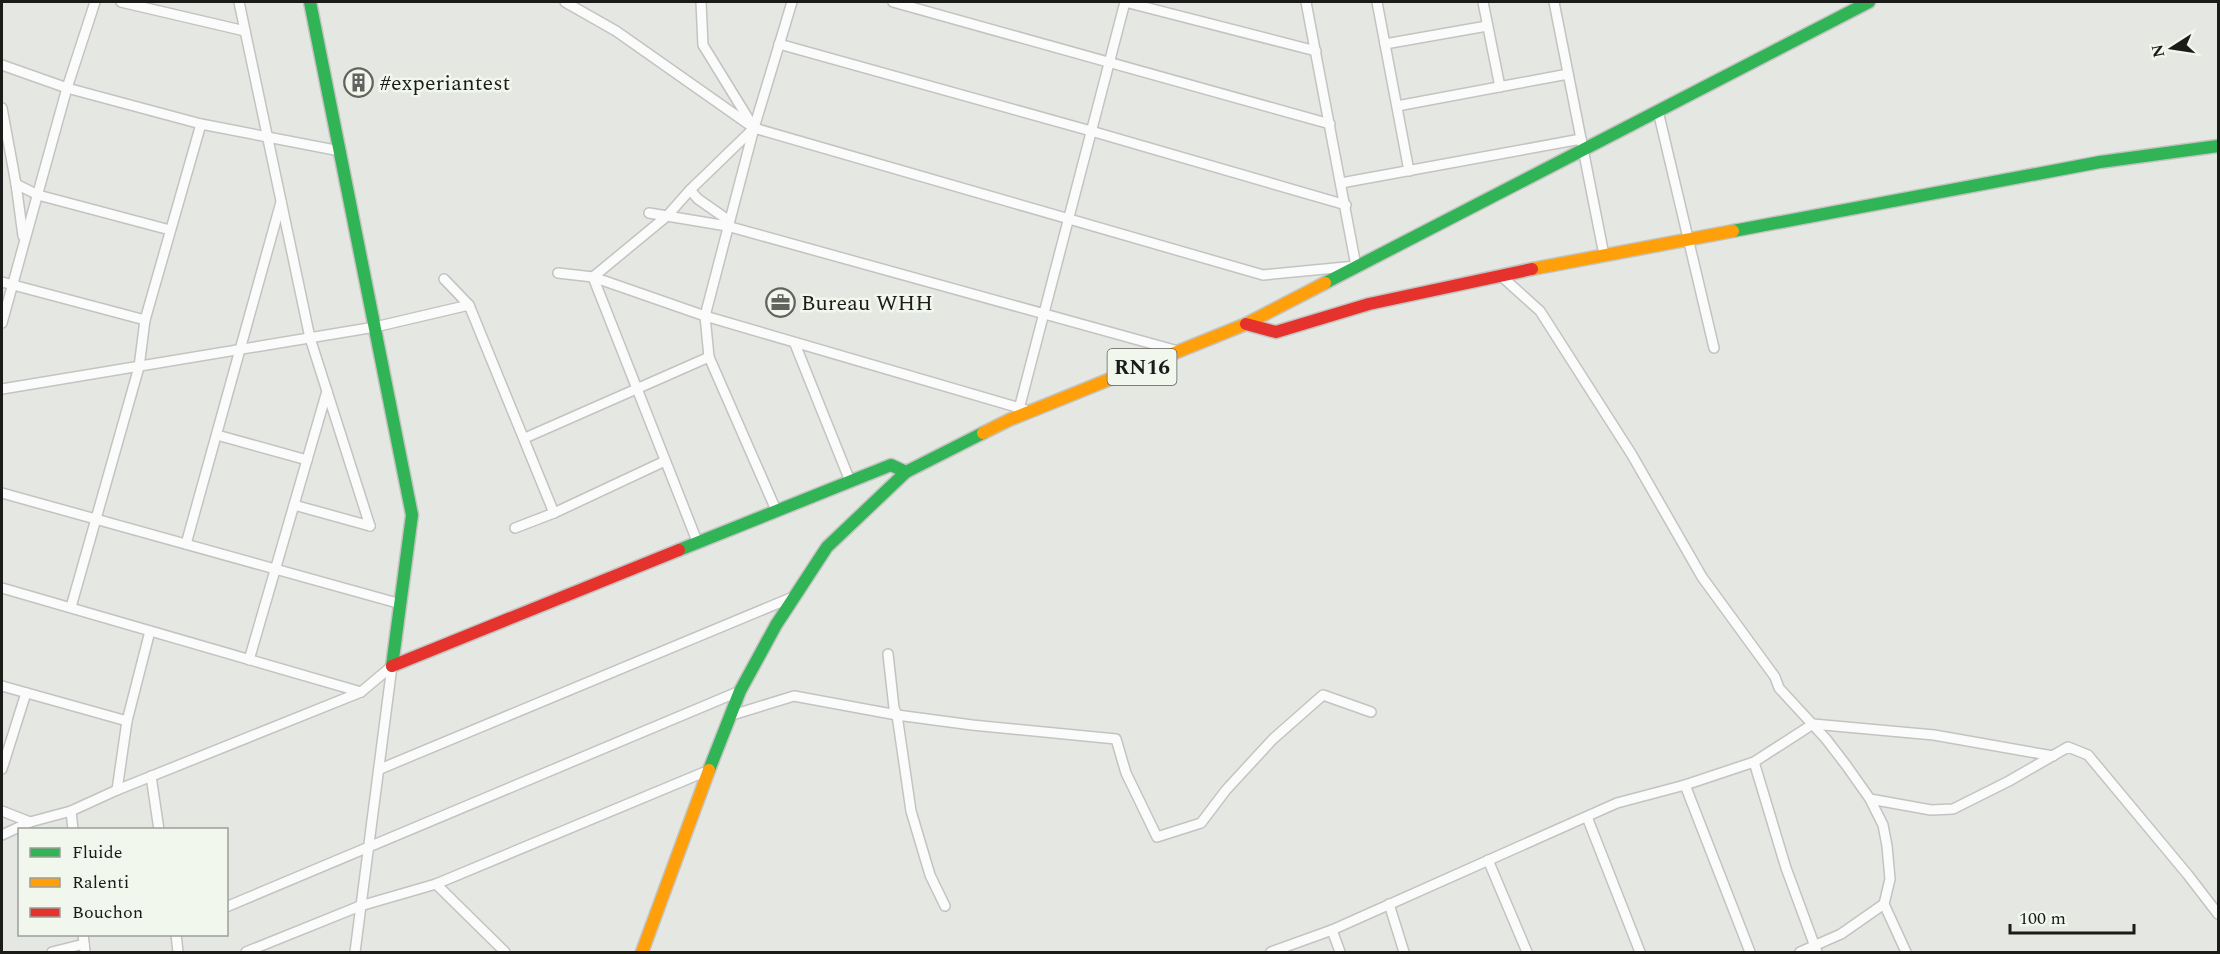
<svg xmlns="http://www.w3.org/2000/svg" width="2220" height="954" viewBox="0 0 2220 954" font-family="Spectral,serif">
<style>
.lines{fill:none;stroke-linecap:round;stroke-linejoin:round}
.street-casing{stroke:#c3c4c1;stroke-width:12}
.fast-casing{stroke:#c3c4c1;stroke-width:15}
.slow-casing{stroke:#c3c4c1;stroke-width:15}
.jam-casing{stroke:#c3c4c1;stroke-width:15}
.street{stroke:#fbfbfb;stroke-width:9}
.fast{stroke:#30b455;stroke-width:12}
.slow{stroke:#ff9f0a;stroke-width:12}
.jam{stroke:#e5322d;stroke-width:12}
.labels{text-anchor:middle;stroke-width:5;stroke-linejoin:round;paint-order:stroke}
.shield{fill:#f2f7ee;stroke:#5c5e59;stroke-width:1.5}
.shield-label{font-size:21px;font-weight:bold;fill:#1b1c19}
.poi-label{font-size:22px;fill:#1b1c19;stroke:#f2f7ee;text-anchor:start}
</style>
<rect width="100%" height="100%" fill="#e5e7e3"/>
<g class="lines">
<defs>
<g id="street">
<path d="M121,2L245,31"/>
<path d="M239,2L310,338L370,526"/>
<path d="M565,2L616,31L754,128L1263,275L1356,266L1306,2"/>
<path d="M701,2L703,45L751,123"/>
<path d="M893,2L1330,124"/>
<path d="M1125,2L1316,51"/>
<path d="M1377,2L1409,171"/>
<path d="M1483,2L1500,87"/>
<path d="M1554,2L1604,255"/>
<path d="M779,44L1091,131L1346,205"/>
<path d="M1385,44L1487,26"/>
<path d="M2,65L67,88L201,124L340,151"/>
<path d="M1397,106L1568,74"/>
<path d="M2,108L16,184L23,236"/>
<path d="M1658,111L1714,348"/>
<path d="M1341,183L1581,139"/>
<path d="M16,184L38,195L170,230"/>
<path d="M690,190L698,199L728,220"/>
<path d="M649,213L727,226L1178,351"/>
<path d="M558,273L593,277L705,316L1030,411"/>
<path d="M1500,275L1540,311L1632,455L1702,577L1775,677L1779,688L1826,739L1846,765L1870,799L1883,825L1887,846L1890,879L1884,904L1906,952"/>
<path d="M2,282L145,320"/>
<path d="M469,305L554,513"/>
<path d="M2,323L67,88L95,2"/>
<path d="M795,344L850,481"/>
<path d="M2,389L375,327L469,305L444,279"/>
<path d="M1019,409L1125,2"/>
<path d="M217,435L307,460"/>
<path d="M525,438L709,357"/>
<path d="M2,493L401,604"/>
<path d="M294,505L370,526"/>
<path d="M776,510L709,357L705,316L754,128L792,2"/>
<path d="M515,528L554,513L665,461"/>
<path d="M697,541L593,277L667,216L690,190L752,130"/>
<path d="M186,544L281,202"/>
<path d="M2,588L361,692"/>
<path d="M71,607L139,367L145,320L201,124"/>
<path d="M888,654L894,708L897,715L911,811L930,875L945,906"/>
<path d="M249,660L327,391"/>
<path d="M2,686L127,721"/>
<path d="M729,716L794,696L897,715L972,725L1116,739L1126,773L1157,837L1201,823L1226,790L1273,739L1323,695L1371,712"/>
<path d="M1754,762L1786,868L1817,952"/>
<path d="M2,769L26,693"/>
<path d="M380,769L793,597"/>
<path d="M151,776L159,830"/>
<path d="M1685,785L1750,952"/>
<path d="M117,790L127,721L150,631"/>
<path d="M1870,799L1931,810L1953,809L2009,781L2068,747L2088,755L2188,875L2218,914"/>
<path d="M2,811L30,822"/>
<path d="M71,811L73,830"/>
<path d="M1587,817L1640,952"/>
<path d="M2,835L30,822L71,811L117,790L361,692L392,666"/>
<path d="M1488,860L1527,952"/>
<path d="M436,884L505,952"/>
<path d="M1389,904L1404,952"/>
<path d="M226,907L740,691"/>
<path d="M1332,930L1340,952"/>
<path d="M83,934L85,952"/>
<path d="M176,934L178,952"/>
<path d="M52,952L84,944"/>
<path d="M246,952L360,906L436,884L707,771"/>
<path d="M355,952L392,666"/>
<path d="M1271,952L1332,930L1617,803L1685,785L1754,762L1813,724L1934,735L2053,756"/>
<path d="M1800,952L1841,934L1884,904"/>
</g>
<g id="fast">
<path d="M310,2L412,515L392,666"/>
<path d="M1733,231L2100,162L2218,146"/>
<path d="M1325,283L1869,2"/>
<path d="M679,550L891,465L906,472"/>
<path d="M709,770L740,691L776,625L827,547L906,472L983,433"/>
</g>
<g id="slow">
<path d="M1532,269L1733,231"/>
<path d="M983,433L1009,420L1246,324L1325,283"/>
<path d="M642,952L709,770"/>
</g>
<g id="jam">
<path d="M1246,324L1276,332L1369,304L1532,269"/>
<path d="M392,666L679,550"/>
</g>
</defs>
<!-- street casing -->
<use href="#street" class="street-casing"/>
<!-- fast casing -->
<use href="#fast" class="fast-casing"/>
<!-- slow casing -->
<use href="#slow" class="slow-casing"/>
<!-- jam casing -->
<use href="#jam" class="jam-casing"/>
<!-- street -->
<use href="#street" class="street"/>
<!-- fast -->
<use href="#fast" class="fast"/>
<!-- slow -->
<use href="#slow" class="slow"/>
<!-- jam -->
<use href="#jam" class="jam"/>
</g>
<!-- icons -->
<defs>
<symbol id="building-ring" viewBox="-11 -11 22 22"><circle r="9.5" fill="#f2f7ee" stroke="#626360" stroke-width="1.5"/><path d="M-4-6H4V6H1V3H-1V6H-4ZM-2.5-4.3h1.7v1.8h-1.7ZM.8-4.3h1.7v1.8H.8ZM-2.5-1h1.7V.8h-1.7ZM.8-1h1.7V.8H.8Z" fill="#626360"/></symbol>
<symbol id="office-ring" viewBox="-11 -11 22 22"><circle r="9.5" fill="#f2f7ee" stroke="#626360" stroke-width="1.5"/><path d="M-6-3h4V-5.5h4V-3h4V5H-6ZM-1-4.5V-3h2v-1.5ZM-6 0V1H6V0Z" fill="#626360"/></symbol>
</defs>
<g fill-rule="evenodd">
<use href="#building-ring" x="342" y="66" width="33" height="33"/>
<use href="#office-ring" x="764" y="286" width="33" height="33"/>
</g>
<g class="labels">
<!-- shield labels -->
<rect class="shield" x="1107.5" y="349" width="69" height="36" rx="4.5"/>
<g class="shield-label">
<text x="1142" y="374">RN16</text>
</g>
<!-- poi labels -->
<g class="poi-label">
<text x="380" y="90">#experiantest</text>
<text x="801" y="310">Bureau WHH</text>
</g>
</g>
<!-- border -->
<rect width="2220" height="954" fill="none" stroke="#1b1c19" stroke-width="6"/>
<!-- legend -->
<rect x="18" y="828" width="210" height="108" fill="#f2f7ee" stroke="#9c9f99" stroke-width="1.5"/>
<rect x="30" y="848" width="30" height="9" fill="#30b455" stroke="#9c9f99" stroke-width="1.5"/>
<text x="72" y="858" font-size="18" fill="#1b1c19">Fluide</text>
<rect x="30" y="878" width="30" height="9" fill="#ff9f0a" stroke="#9c9f99" stroke-width="1.5"/>
<text x="72" y="888" font-size="18" fill="#1b1c19">Ralenti</text>
<rect x="30" y="908" width="30" height="9" fill="#e5322d" stroke="#9c9f99" stroke-width="1.5"/>
<text x="72" y="918" font-size="18" fill="#1b1c19">Bouchon</text>
<!-- north arrow -->
<g transform="translate(2172 48) rotate(258)" stroke="#f2f7ee" stroke-width="4.5" paint-order="stroke">
<path d="M0-4.5L10 22L0 15L-10 22Z" fill="#1b1c19"/>
<text y="-9" font-size="16" font-weight="bold" text-anchor="middle" fill="#1b1c19">N</text>
</g>
<!-- scale -->
<path d="M2010 924v9h124v-9" fill="none" stroke="#1b1c19" stroke-width="3"/>
<text x="2019" y="924" font-size="18" fill="#1b1c19" stroke="#f2f7ee" stroke-width="4.5" paint-order="stroke">100 m</text>
</svg>
